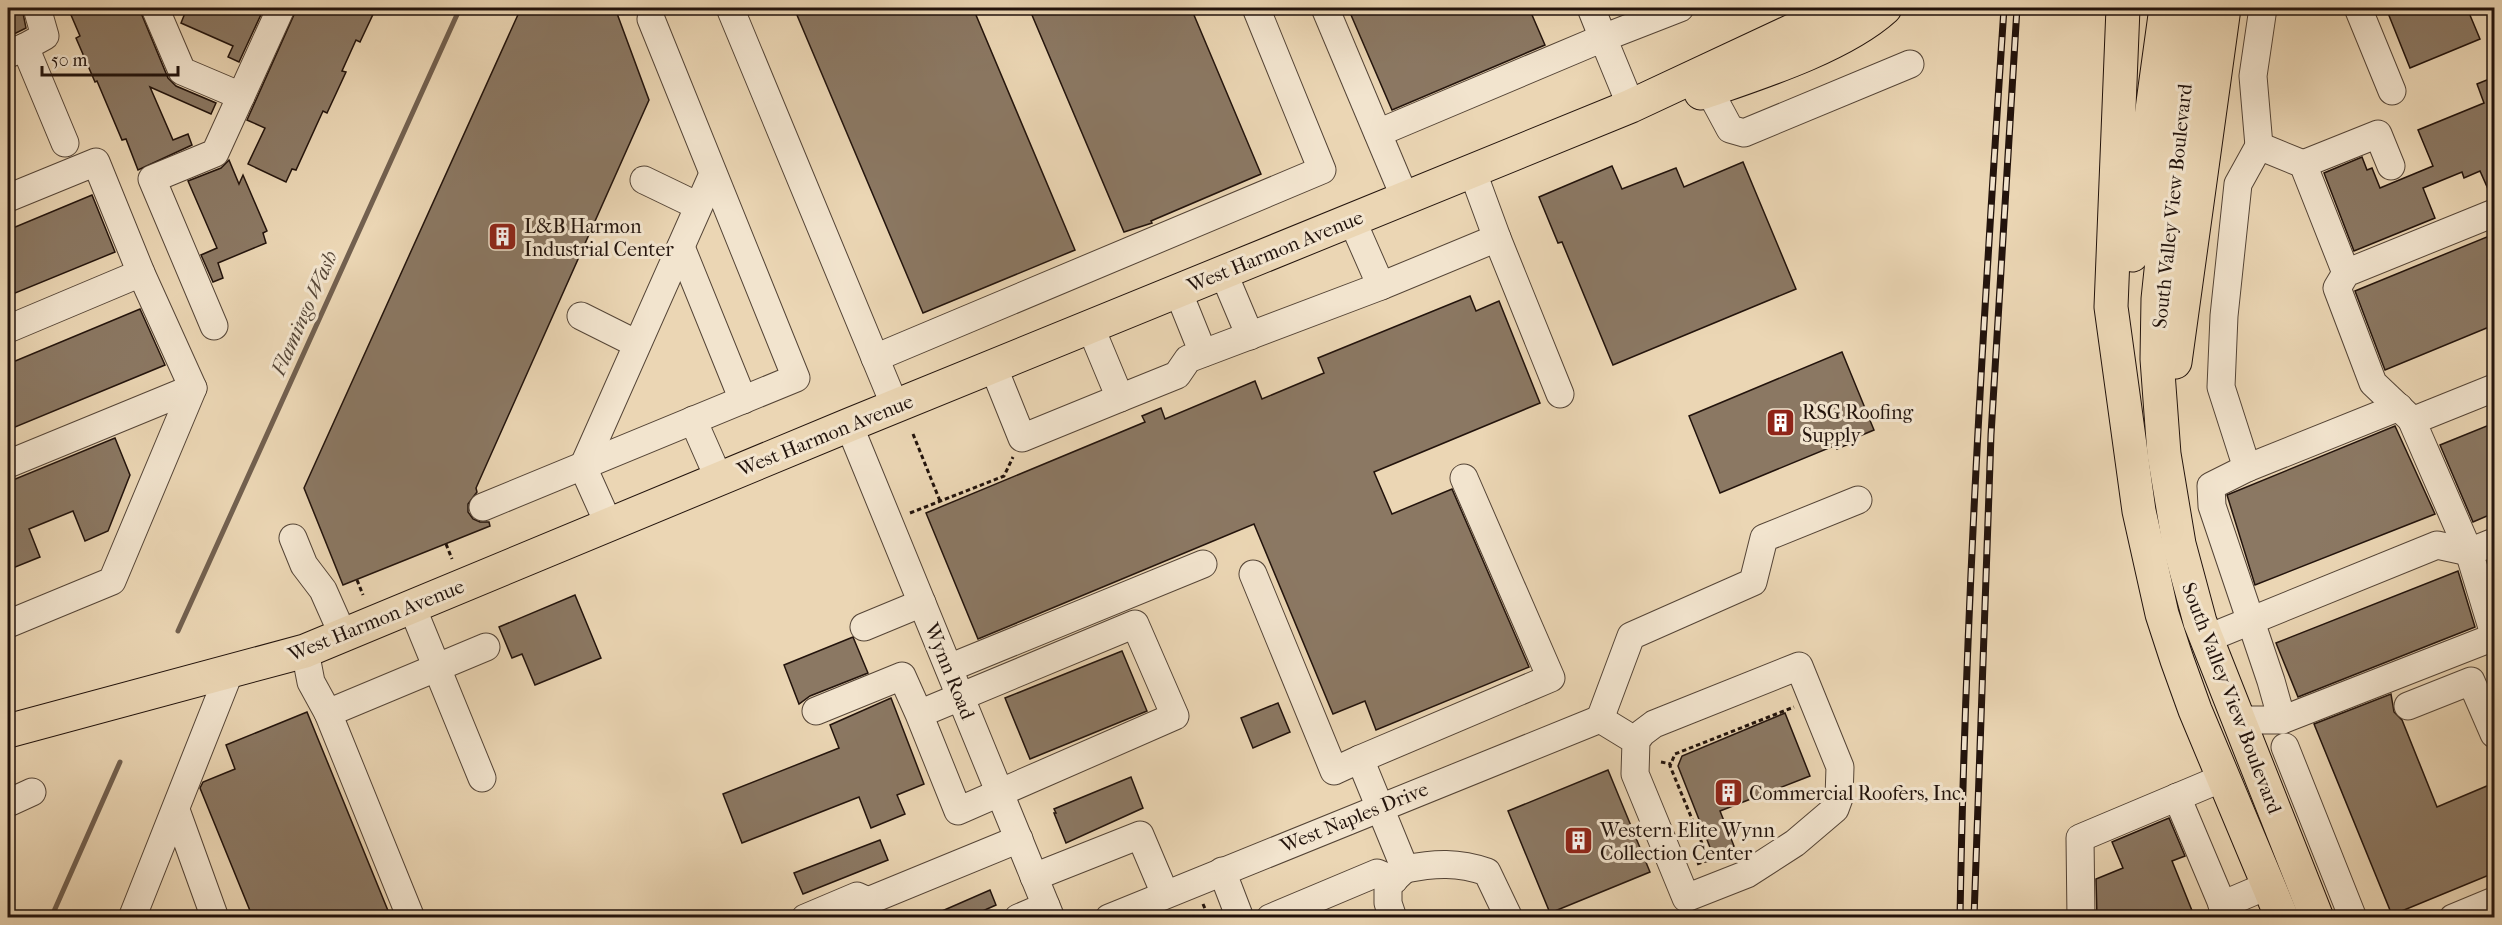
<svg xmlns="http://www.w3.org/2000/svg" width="2502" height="925" viewBox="0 0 2502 925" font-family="'IM FELL French Canon',serif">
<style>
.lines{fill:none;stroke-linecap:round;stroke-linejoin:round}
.stream{stroke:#72604f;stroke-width:5}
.building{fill:#8b7863;stroke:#22130c;stroke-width:1.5}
.minor-casing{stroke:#544436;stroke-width:29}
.major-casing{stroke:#22130c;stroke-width:35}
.path{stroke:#22130c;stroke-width:3;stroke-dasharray:4.5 3;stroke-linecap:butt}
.minor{stroke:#f2e4ce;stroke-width:27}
.major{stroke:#ebd6b4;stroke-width:33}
.rail-casing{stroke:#22130c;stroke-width:7}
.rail{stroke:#f2e4ce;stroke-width:4.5;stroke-dasharray:14;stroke-linecap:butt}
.labels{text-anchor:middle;stroke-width:6;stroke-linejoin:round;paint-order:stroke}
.street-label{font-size:20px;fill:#22130c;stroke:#f2e4ce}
.poi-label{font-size:20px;fill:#22130c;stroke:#f2e4ce;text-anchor:start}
.water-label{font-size:21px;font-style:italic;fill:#574738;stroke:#f2e4ce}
</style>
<rect width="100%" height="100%" fill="#ebd6b4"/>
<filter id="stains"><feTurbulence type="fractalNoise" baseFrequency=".00333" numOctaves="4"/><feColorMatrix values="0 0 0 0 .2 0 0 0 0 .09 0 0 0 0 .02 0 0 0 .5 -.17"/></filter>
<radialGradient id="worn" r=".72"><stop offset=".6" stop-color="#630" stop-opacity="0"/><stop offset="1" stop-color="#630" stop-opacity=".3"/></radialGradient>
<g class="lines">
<!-- stream -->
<g class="stream">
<path d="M178,631L460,8"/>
<path d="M51,918L120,762"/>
</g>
</g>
<!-- building -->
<g class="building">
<path d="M8,8H22L26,28L8,37Z"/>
<path d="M68,8H139L168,78L176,86L216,103L211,114L150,87L173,140L188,134L192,145L138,170L126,139L122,140L97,81L95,82L76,38L80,36Z"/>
<path d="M187,8H264L239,62L228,57L233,46L181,23Z"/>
<path d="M297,8H376L360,42L356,40L342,71L346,72L327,113L323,111L296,170L292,169L286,182L248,164L265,128L247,120Z"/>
<path d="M521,8H615L649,100L476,488L477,492L468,504V512L473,519L480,522H489L490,526L343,585L304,488Z"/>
<path d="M794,8H973L1075,250L923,313Z"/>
<path d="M1029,8H1191L1261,174L1151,221L1152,223L1124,232Z"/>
<path d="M1348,8H1529L1545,45L1392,110Z"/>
<path d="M2386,8H2467L2480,39L2410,68Z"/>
<path d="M2494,77V198H2492L2480,171L2464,178L2462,172L2423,188L2435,218L2354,251L2324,173L2362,157L2367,170L2372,168L2380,188L2433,166L2418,130L2484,103L2477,84Z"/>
<path d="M229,160L239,184L243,175L267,231L263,233L266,243L218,263L223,278L213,282L201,255L217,248L188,181L221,168Z"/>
<path d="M1743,162L1796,289L1613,365L1562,242L1558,243L1539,197L1612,166L1622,189L1676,168L1684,187Z"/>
<path d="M92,195L115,252L8,296V230Z"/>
<path d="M2494,234V325L2385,370L2355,291Z"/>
<path d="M1470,296L1476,311L1499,301L1540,403L1374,472L1392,514L1452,489L1529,667L1376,730L1365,701L1333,714L1254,524L978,639L926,513L1145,422L1142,416L1161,408L1165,419L1255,381L1262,399L1324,373L1318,358Z"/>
<path d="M140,309L165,365L8,430V364Z"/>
<path d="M1842,352L1874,430L1850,440L1851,443L1837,449L1836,445L1720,493L1689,416Z"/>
<path d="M2494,423V513L2473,522L2440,445Z"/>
<path d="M2395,426L2435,514L2255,585L2227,495Z"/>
<path d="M115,438L130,475L108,531L85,541L73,511L29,529L40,557L8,570V482Z"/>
<path d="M2458,571L2475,627L2298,697L2276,643Z"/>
<path d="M575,595L601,658L535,685L522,654L512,658L499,627Z"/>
<path d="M853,637L868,673L810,696L799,704L784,665Z"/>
<path d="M1122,651L1147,711L1030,759L1005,698Z"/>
<path d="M2391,694L2394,712L2402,720L2437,807L2494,783V873L2392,915L2314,724Z"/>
<path d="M891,698L924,784L897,795L905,814L871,828L859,797L742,843L723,794L839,748L830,725Z"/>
<path d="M1278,703L1290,732L1253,748L1241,718Z"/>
<path d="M307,712L391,918H253L200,788L203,782L235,769L226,745Z"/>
<path d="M1785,713L1810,776L1720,811L1734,846L1713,855L1678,766L1682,756Z"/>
<path d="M1608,770L1650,872L1550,913L1508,811Z"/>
<path d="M1131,777L1143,808L1066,843L1054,813H1056L1054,809Z"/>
<path d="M2169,818L2185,856L2172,861L2195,918H2097L2096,879L2123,868L2112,842Z"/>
<path d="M880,840L888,860L803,894L794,873Z"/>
<path d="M990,890L996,905L967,918H926Z"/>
</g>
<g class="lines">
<defs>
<g id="minor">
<path d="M155,8L182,71L241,96"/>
<path d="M730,8L895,406"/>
<path d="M1325,8L1405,198"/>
<path d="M1591,8L1603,38L1680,8"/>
<path d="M2358,8L2392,91"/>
<path d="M25,47L45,36L37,8"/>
<path d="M8,54L25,47L65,143"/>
<path d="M1709,90L1730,129L1744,133L1910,64"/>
<path d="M1378,133L1603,38L1631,106"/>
<path d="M2259,146L2303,164L2346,273"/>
<path d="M2259,146L2253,76L2263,8"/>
<path d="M2303,164L2378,134L2391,166"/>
<path d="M1472,170L1497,238"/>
<path d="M644,180L698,206"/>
<path d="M8,198L96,162L141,273L193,388L8,464"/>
<path d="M1352,220L1381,286"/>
<path d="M681,247L743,400"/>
<path d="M1223,272L1250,336"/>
<path d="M1178,291L1203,353"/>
<path d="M581,316L637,344"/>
<path d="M214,326L152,179L215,153L281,8"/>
<path d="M8,329L141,273"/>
<path d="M875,358L1322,170L1256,8"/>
<path d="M993,366L1022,438L1120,398L1090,326"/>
<path d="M2494,388L2412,421L2469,552L2494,634"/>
<path d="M1120,398L1177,375L1188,359L1381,286L1497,238L1560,394"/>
<path d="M2411,419L2373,383L2337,288L2346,273L2494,213"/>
<path d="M693,420L719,479"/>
<path d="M849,425L1051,918"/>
<path d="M2247,468L2221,387L2224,316L2238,184L2259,146"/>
<path d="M483,507L796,378L651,19"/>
<path d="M609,525L583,467L713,174"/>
<path d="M293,538L304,565L323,590L343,635"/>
<path d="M1253,574L1334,771L1360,759L1405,869L1388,885V903L1393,918"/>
<path d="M412,607L482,778"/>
<path d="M8,624L112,581L193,388"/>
<path d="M864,627L922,603"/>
<path d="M2206,639L2437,545L2469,552L2494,542"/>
<path d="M305,651L311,682L328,713L411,918"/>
<path d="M949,668L1203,564"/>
<path d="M2408,706L2471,681L2494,734"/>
<path d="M816,711L902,676L919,714L1135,624L1175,716L958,811L919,714"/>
<path d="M328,713L486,647"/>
<path d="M1600,719L1636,741L1635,774L1686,898L1747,874L1795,843L1835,809L1839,798L1840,767L1799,666L1654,724L1642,733L1636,741"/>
<path d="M1600,719L1631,636L1753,582L1764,538L1858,500"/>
<path d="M2237,720H2282L2494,637"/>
<path d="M2282,720L2271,681L2212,506L2211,486L2247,468L2399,407"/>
<path d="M2285,747L2353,918"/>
<path d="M1360,759L1551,678L1464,478"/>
<path d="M2177,797L2228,918"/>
<path d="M8,803L32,792"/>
<path d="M176,810L215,918"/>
<path d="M1405,869C1435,863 1458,862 1487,872L1509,918"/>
<path d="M1222,871L1240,918"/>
<path d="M1034,877L1140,835L1165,894"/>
<path d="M2222,905L2269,885"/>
<path d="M132,918L230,671"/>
<path d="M805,918L857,896L868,901L1019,839"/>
<path d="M1018,918L1046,906"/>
<path d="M1109,918L1600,719"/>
<path d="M1270,918L1377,873L1394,880"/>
<path d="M2081,918L2080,838L2225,777"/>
<path d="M2453,918L2494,901"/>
</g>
<g id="major">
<path d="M2123,8L2111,307L2139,511L2162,614L2177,660L2195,710L2282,918"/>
<path d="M2196,8L2166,223L2158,299L2157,359L2164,454L2179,544L2200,622L2317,918"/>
<path d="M1701,93C1756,74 1842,47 1885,8"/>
<path d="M2132,255L2166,8"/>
<path d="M2175,362L2224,8"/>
<path d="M8,731L305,651L849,425L1631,106L1798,28L1834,8"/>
</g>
</defs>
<!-- minor casing -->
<use href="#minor" class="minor-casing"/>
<!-- major casing -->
<use href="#major" class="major-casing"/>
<!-- path -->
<g class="path">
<path d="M913,434L940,501"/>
<path d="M910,513L1004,476L1013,457"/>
<path d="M446,544L452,559"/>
<path d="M357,580L363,595"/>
<path d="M1661,762L1671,764"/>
<path d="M1697,864L1709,860L1670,766L1675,754L1794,707"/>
<path d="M1203,904L1209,918"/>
</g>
<!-- minor -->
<use href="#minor" class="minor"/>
<!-- major -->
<use href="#major" class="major"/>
<defs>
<g id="rail">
<path d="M1960,918C1965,614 1984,310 2004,8"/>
<path d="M1974,918L1991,435L2017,8"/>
</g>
</defs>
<!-- rail casing -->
<use href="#rail" class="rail-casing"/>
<!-- rail -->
<use href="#rail" class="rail"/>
</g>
<!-- icons -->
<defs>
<symbol id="building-square" viewBox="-11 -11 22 22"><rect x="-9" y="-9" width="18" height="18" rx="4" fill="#8f2418" stroke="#f2e4ce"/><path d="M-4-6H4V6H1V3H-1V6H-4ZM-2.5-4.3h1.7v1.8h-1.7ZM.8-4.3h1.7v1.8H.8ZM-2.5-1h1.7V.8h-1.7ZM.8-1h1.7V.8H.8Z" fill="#fff"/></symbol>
</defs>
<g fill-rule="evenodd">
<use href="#building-square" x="486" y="220" width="33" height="33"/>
<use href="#building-square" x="1764" y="406" width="33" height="33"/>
<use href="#building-square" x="1712" y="776" width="33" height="33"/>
<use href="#building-square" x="1562" y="824" width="33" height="33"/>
</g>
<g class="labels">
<!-- street labels -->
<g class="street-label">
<text transform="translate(2172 206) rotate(-84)" y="7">South Valley View Boulevard</text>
<text transform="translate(1275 251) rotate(-22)" y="7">West Harmon Avenue</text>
<text transform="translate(825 435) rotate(-22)" y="7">West Harmon Avenue</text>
<text transform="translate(376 620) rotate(-22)" y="7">West Harmon Avenue</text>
<text transform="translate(950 671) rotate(68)" y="7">Wynn Road</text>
<text transform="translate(2232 698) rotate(69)" y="7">South Valley View Boulevard</text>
<text transform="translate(1354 817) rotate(-22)" y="7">West Naples Drive</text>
</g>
<!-- poi labels -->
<g class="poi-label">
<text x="524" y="233">L&amp;B Harmon<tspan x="524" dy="23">Industrial Center</tspan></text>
<text x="1802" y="419">RSG Roofing<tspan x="1802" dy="23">Supply</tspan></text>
<text x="1749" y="800">Commercial Roofers, Inc.</text>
<text x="1600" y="837">Western Elite Wynn<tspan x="1600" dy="23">Collection Center</tspan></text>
</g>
<!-- water labels -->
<g class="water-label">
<text transform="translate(304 313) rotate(-66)" y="7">Flamingo Wash</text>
</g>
</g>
<!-- margin -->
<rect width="2502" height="925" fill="none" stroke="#ebd6b4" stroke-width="30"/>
<rect x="9" y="9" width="2484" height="907" fill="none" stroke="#22130c" stroke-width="3"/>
<rect x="15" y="15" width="2472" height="895" fill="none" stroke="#22130c" stroke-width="1.5"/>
<!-- scale -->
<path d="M42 66v9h136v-9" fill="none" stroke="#22130c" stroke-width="3"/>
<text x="51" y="66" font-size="18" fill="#22130c" stroke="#f2e4ce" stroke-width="4.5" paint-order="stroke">50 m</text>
<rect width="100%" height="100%" filter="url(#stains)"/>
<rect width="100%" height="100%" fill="url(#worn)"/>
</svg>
